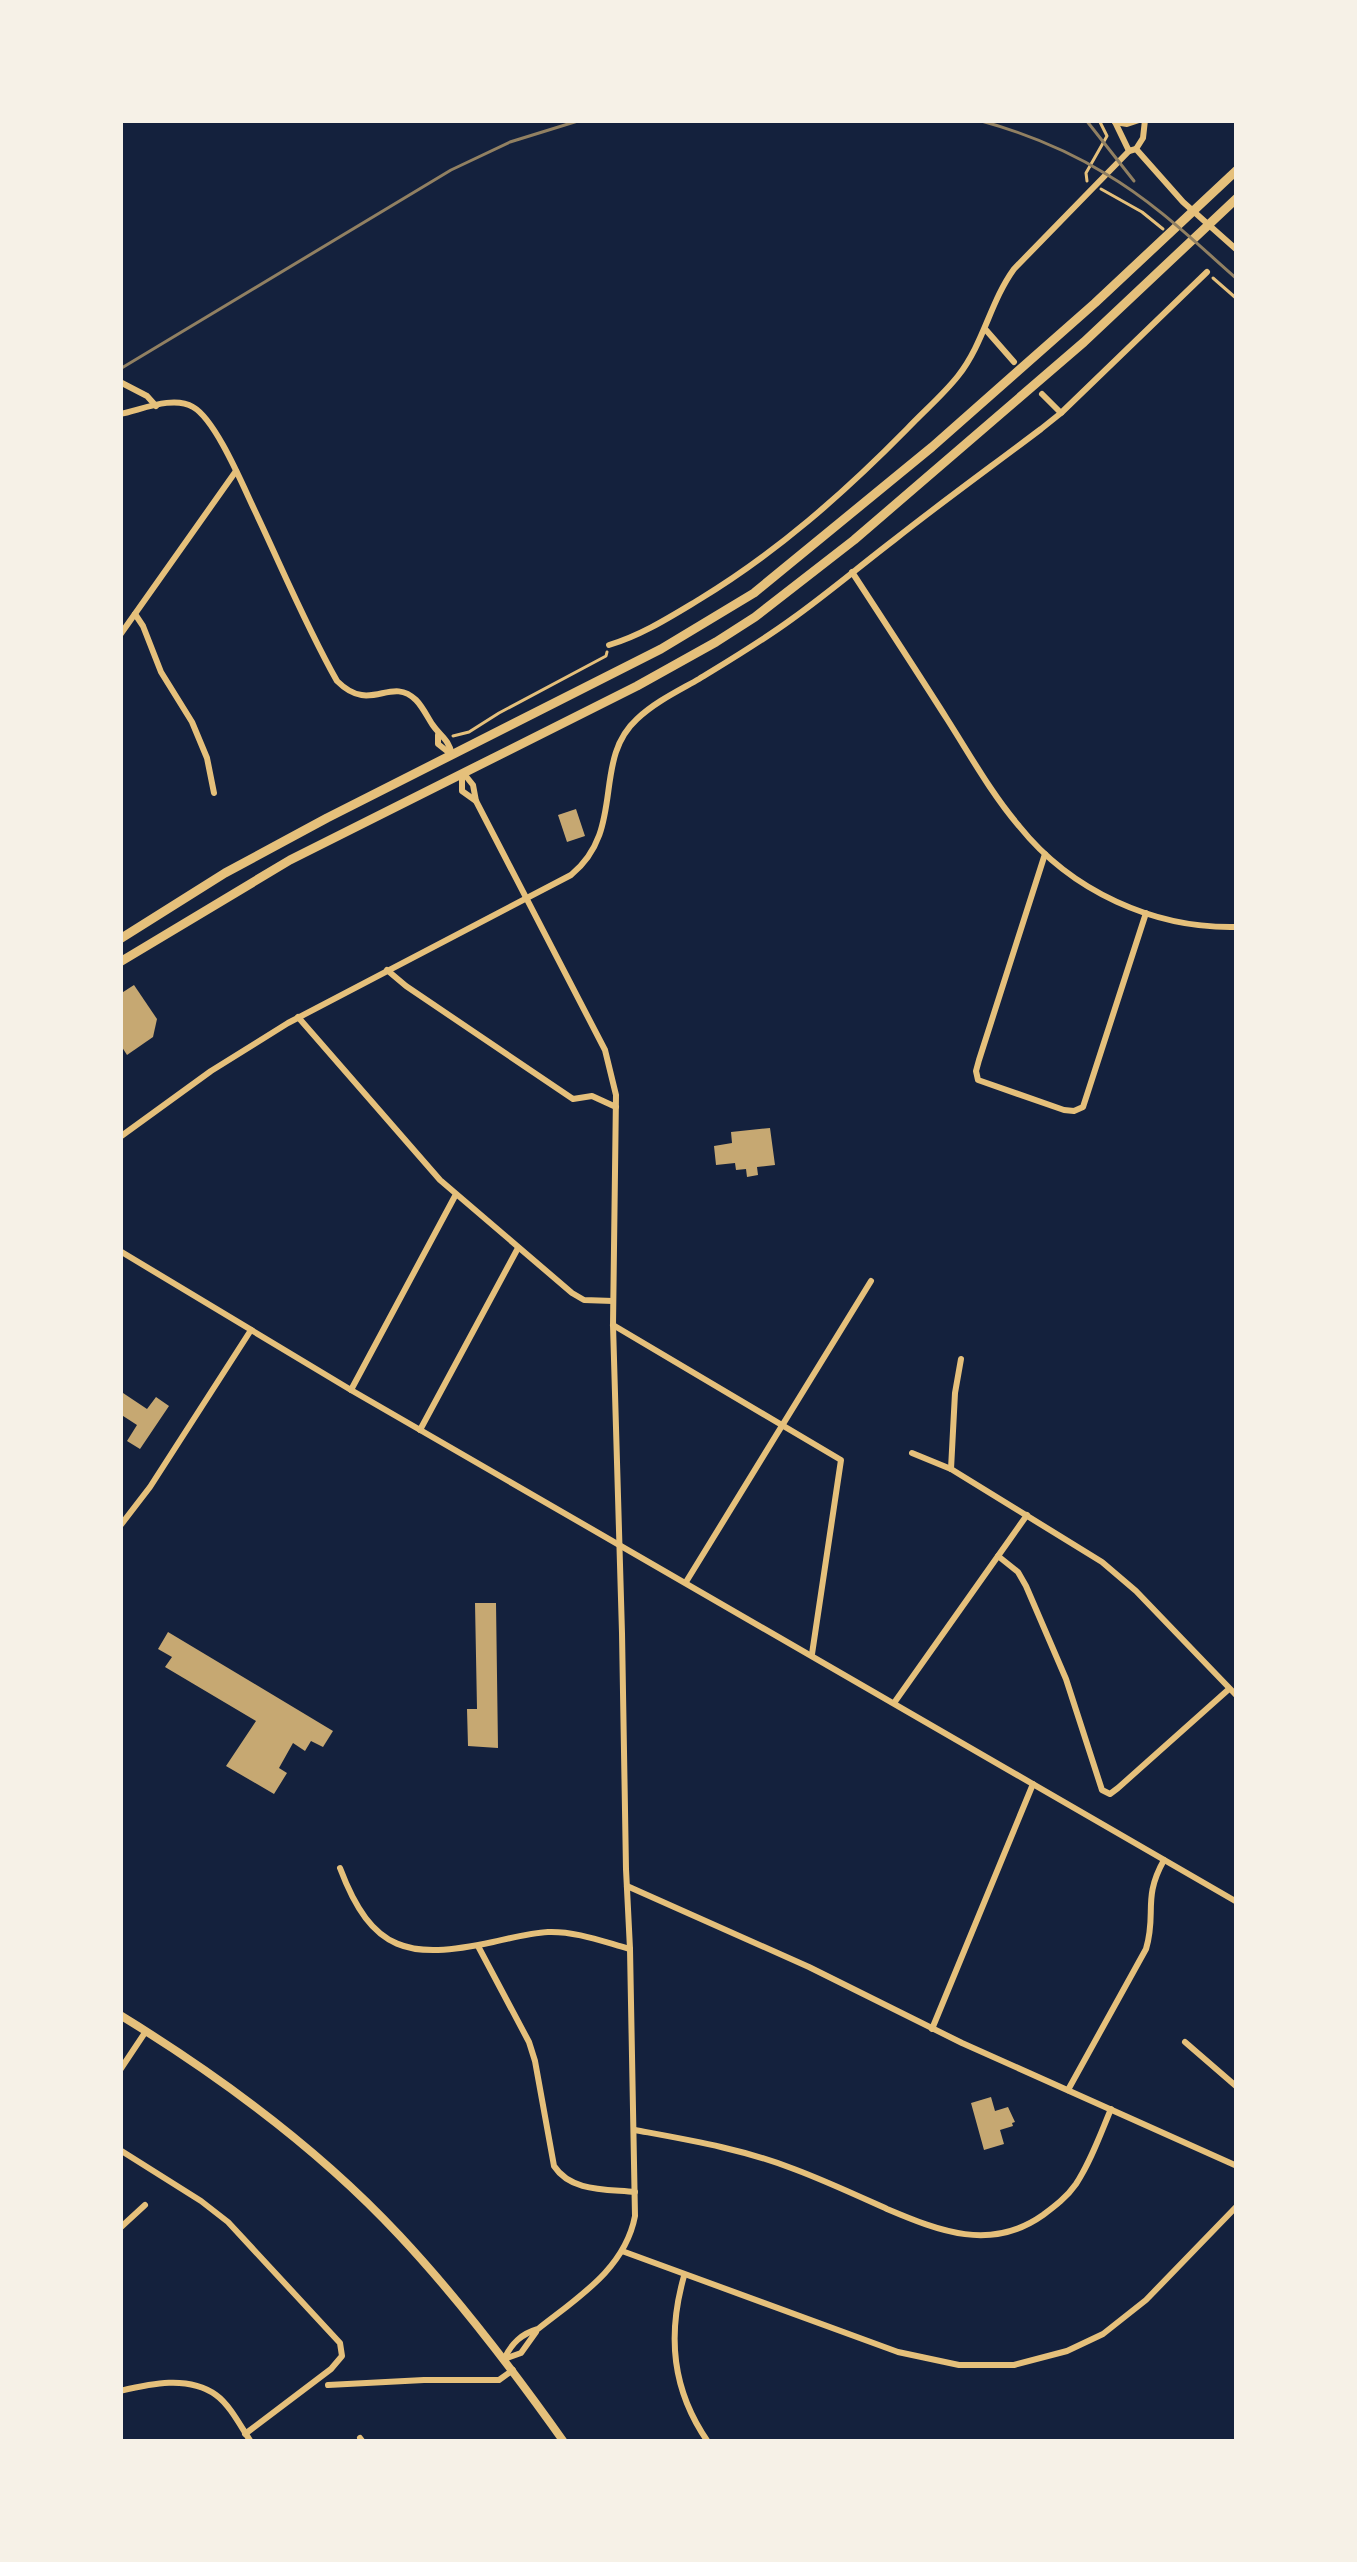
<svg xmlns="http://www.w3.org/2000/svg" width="1357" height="2562" viewBox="0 0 1357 2562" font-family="'Archivo Narrow',sans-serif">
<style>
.building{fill:#c6a872}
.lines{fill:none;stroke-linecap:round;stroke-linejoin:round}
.path{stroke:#e5c07b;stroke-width:3}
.minor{stroke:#e5c07b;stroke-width:6}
.tertiary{stroke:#e5c07b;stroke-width:6}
.secondary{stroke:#e5c07b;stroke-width:8}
.trunk{stroke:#e5c07b;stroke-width:9}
.rail{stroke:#918062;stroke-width:3}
</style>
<rect width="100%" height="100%" fill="#14213d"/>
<!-- building -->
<g class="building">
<path d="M576,809L585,836L567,842L558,815Z"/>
<path d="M134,985L157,1019L153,1037L127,1055L120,1044V994Z"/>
<path d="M770,1128L775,1165L757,1167L758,1175L747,1177L746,1169L736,1170L735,1163L716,1165L714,1146L732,1143L731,1132Z"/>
<path d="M120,1391L147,1409L156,1397L169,1406L140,1449L127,1441L137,1425L120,1414Z"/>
<path d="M475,1603H496L498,1748L468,1746L467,1709H477Z"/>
<path d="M168,1632L333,1731L323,1747L311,1741L305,1751L293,1743L279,1768L287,1773L274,1794L226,1766L256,1721L165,1667L172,1657L158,1649Z"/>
<path d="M991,2097L995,2111L1008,2107L1015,2122L1012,2123L1013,2126L1000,2130L1004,2144L984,2150L971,2103Z"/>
</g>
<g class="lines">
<!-- path -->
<g class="path">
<path d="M1087,181L1086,173L1107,136L1099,120"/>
<path d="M1101,189L1142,212L1163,229"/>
<path d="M1213,278L1237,299"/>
<path d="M453,736L469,732L499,713L606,656L607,652"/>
</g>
<!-- minor -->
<g class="minor">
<path d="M986,330L1014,362"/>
<path d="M120,382L147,396L156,406"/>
<path d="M1042,394L1061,413"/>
<path d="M120,414C141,410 173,395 193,407C216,420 243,486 255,511C282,568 306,626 337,681C371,715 390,675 416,700C422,706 427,716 432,724C440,736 449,739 452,755"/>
<path d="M852,572C884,621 916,670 947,719C970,755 991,793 1019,826C1071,891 1154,929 1237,927"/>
<path d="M135,614L143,626L161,672L192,722L207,758L214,793"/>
<path d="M120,635L236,471"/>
<path d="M609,645C642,635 670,617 700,599C777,552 843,494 907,429C924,411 943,395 958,376C984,343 990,302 1014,269L1129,151"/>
<path d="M438,735V744L452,755"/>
<path d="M462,775V791L476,801"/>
<path d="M465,775L473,785L476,801L605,1050L616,1095L613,1325L622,1633L626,1869L630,1949L635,2216C625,2269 577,2298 538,2329C521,2334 512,2343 504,2359"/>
<path d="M1045,854L979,1060L976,1071L978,1080L1064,1110L1074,1111L1083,1107L1146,913"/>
<path d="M387,970L406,986L573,1099L592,1096L616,1107"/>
<path d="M298,1017L440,1180L572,1293L584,1300L613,1301"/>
<path d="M120,1137L211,1071L288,1023L571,875C627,829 591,761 637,719C655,702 678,691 699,679C730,660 762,641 792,619C827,594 860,566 894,540C942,502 992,466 1041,429L1061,413L1207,272"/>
<path d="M120,1251L351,1390L1237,1902"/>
<path d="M613,1325L841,1460L812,1654"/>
<path d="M351,1390L455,1196"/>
<path d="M420,1430L518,1248"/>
<path d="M912,1453L951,1469L1102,1562L1136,1591L1237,1696"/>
<path d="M951,1469L955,1393L961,1359"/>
<path d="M120,1526L150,1487L251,1330"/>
<path d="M998,1556L1018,1572L1026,1586L1066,1679L1102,1790L1110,1794L1118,1788L1229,1689"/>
<path d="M686,1582L871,1281"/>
<path d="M894,1703L1027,1515"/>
<path d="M340,1868C372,1953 409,1960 493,1942C511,1938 530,1933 548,1932C576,1931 604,1942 630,1949"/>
<path d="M627,1886L809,1967L962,2043L1237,2166"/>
<path d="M478,1946L529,2042L535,2061L554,2166C571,2192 606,2189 635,2192"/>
<path d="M932,2029L1033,1784"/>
<path d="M1185,2042L1237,2087"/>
<path d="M120,2070L146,2031"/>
<path d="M1068,2090L1146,1949C1157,1913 1142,1899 1164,1860"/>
<path d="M635,2130C689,2140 743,2149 794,2169C826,2181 856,2195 887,2209C939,2231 991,2252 1043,2215C1055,2206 1067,2197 1076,2184C1091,2161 1100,2135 1111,2109"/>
<path d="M120,2150L201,2201L228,2222L340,2343L342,2356L331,2369L245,2434"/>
<path d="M120,2228L145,2205"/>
<path d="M622,2251L898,2352L959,2365H1014L1067,2351L1103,2334L1146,2300L1237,2206"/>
<path d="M684,2276C667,2336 672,2390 708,2442"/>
<path d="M504,2359L521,2353L536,2332"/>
<path d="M328,2385L424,2380H499L513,2370"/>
<path d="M120,2391C150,2384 188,2375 216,2395C230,2405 241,2427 251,2442"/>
<path d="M360,2438L363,2442"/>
</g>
<!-- tertiary -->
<g class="tertiary">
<path d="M1115,122L1129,151L1136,149L1183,202L1237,250"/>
<path d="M1115,122L1127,124L1139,120"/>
<path d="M1136,149L1143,138L1145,120"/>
</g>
<!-- secondary -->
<path class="secondary" d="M120,2015C221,2077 318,2148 399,2235C460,2300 513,2370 564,2442"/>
<!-- trunk -->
<g class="trunk">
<path d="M120,939L225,873L327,818L661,649L754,593L932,447L1095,303L1237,170"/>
<path d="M120,962L290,860L637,686L716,642L755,617L854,540L1084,342L1237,198"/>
</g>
<!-- rail -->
<g class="rail">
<path d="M978,120C1022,132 1067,150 1106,174C1154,202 1195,242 1237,279"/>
<path d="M1086,120L1134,181"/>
<path d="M120,369L451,170L510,142L581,120"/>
</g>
</g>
<!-- border -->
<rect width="1357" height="2562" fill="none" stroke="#f6f1e7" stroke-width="246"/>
</svg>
